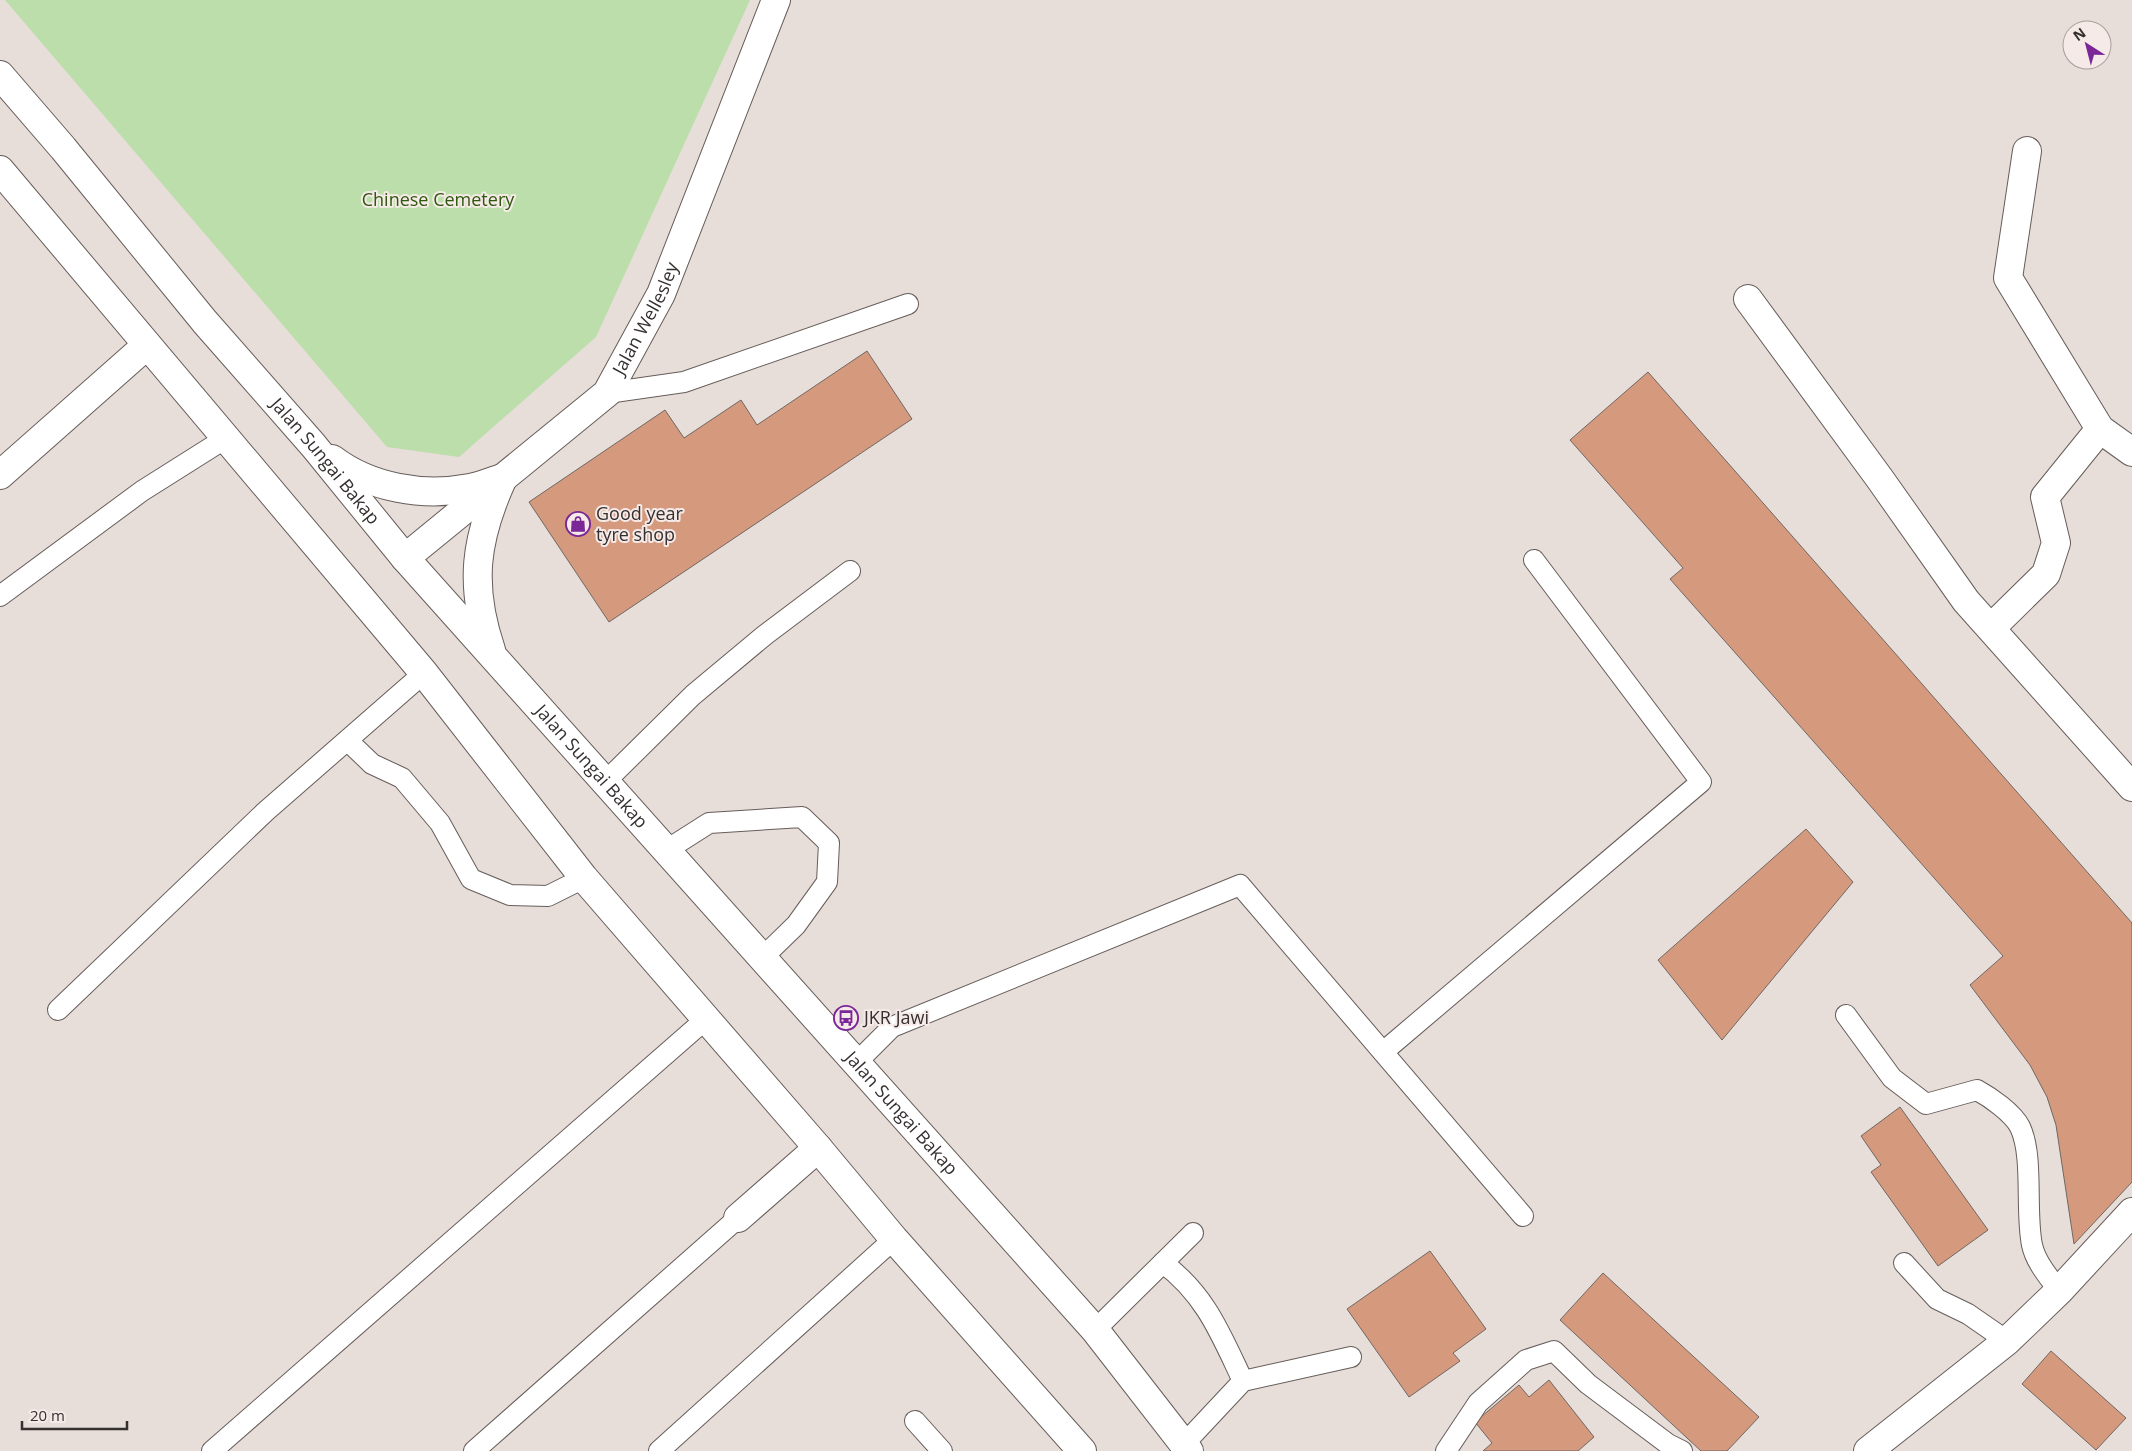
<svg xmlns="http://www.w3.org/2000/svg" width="2132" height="1451" viewBox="0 0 2132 1451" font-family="'Open Sans',sans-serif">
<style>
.green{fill:#bcdeaa}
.building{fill:#d59a7d;stroke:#706763}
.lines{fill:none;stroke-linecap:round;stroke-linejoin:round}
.service-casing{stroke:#665d5a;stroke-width:22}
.minor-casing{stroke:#665d5a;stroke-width:30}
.tertiary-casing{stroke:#665d5a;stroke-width:30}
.trunk-casing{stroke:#665d5a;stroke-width:30}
.service{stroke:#fff;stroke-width:20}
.minor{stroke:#fff;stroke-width:28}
.tertiary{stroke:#fff;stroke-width:28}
.trunk{stroke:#fff;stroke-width:28}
.labels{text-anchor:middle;stroke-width:4;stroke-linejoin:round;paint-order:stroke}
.park-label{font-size:18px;fill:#2e580c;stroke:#f5eae7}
.street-label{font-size:18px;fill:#34302f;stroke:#f5eae7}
.poi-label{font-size:18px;fill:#34302f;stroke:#f5eae7;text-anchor:start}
</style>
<rect width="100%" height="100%" fill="#e7ddd9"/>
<!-- green -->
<path class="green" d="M5,0H750L596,337L459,457L387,447Z"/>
<!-- building -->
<g class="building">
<path d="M867,351L912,419L609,622L529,502L665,410L684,438L741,400L757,425Z"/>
<path d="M1648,372L2132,923V1182L2074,1244L2056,1125L2047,1097L2030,1065L1970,985L2003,956L1670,579L1683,568L1570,440Z"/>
<path d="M1806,829L1853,882L1722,1040L1658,960Z"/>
<path d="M1900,1107L1988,1230L1938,1266L1871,1172L1881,1165L1861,1136Z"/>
<path d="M1430,1251L1486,1329L1453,1353L1460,1361L1409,1397L1347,1309Z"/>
<path d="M1603,1273L1759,1417L1727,1451H1701L1560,1320Z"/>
<path d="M2051,1351L2126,1418L2096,1450L2022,1384Z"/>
<path d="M1549,1380L1594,1437L1578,1451H1483L1492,1443L1475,1422L1519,1385L1529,1397Z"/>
</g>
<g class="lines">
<defs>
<g id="service">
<path d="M607,393L684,382L908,304"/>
<path d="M0,596L142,491L226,438"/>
<path d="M348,741L372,764L402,778L440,823L471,879L510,895L548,896L584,878"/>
<path d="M605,782L693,695L765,635L850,571"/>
<path d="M665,851L709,823L802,817L829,843L827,882L796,925L762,958"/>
<path d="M58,1010L265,812L424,673"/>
<path d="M1846,1015L1892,1078L1926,1104L1977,1090C1990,1097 2013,1113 2020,1127C2034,1156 2025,1211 2032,1245C2036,1263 2049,1277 2059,1291"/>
<path d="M1383,1052L1701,782L1534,560"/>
<path d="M857,1062L892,1027L1240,885L1523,1216"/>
<path d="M1163,1263C1206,1295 1221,1335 1243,1381"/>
<path d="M1904,1263L1937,1299L1968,1314L2007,1341"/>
<path d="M1095,1330L1193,1233"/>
<path d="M915,1421L942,1451"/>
<path d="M1184,1444L1243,1381L1351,1357"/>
<path d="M212,1451L706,1019"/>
<path d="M474,1451L738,1218"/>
<path d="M659,1451L894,1239"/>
<path d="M1446,1451L1478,1403L1526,1360L1554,1351L1588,1384L1668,1444L1682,1451"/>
</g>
<g id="minor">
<path d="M2027,151L2008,278L2100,429L2132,452"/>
<path d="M1748,299L1880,479L1966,601L2132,787"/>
<path d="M0,475L147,345"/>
<path d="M1991,628L2046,574L2056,543L2045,497L2100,429"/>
<path d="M738,1218L818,1148"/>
<path d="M1868,1451L2007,1341L2059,1291L2132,1212"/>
</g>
<g id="tertiary">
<path id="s1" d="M405,558L607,393L661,294L776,0"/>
</g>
<g id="trunk">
<path id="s2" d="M0,75L63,148L205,322L313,445L405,558L1095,1330L1189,1451"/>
<path d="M0,170L424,673L584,878L818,1148L894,1239L1082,1451"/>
<path d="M332,459C370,488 423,497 470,488C481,486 492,481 503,478"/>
<path d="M491,650C469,585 475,539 503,478"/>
</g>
</defs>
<!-- service casing -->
<use href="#service" class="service-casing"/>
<!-- minor casing -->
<use href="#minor" class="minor-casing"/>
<!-- tertiary casing -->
<use href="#tertiary" class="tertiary-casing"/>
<!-- trunk casing -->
<use href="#trunk" class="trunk-casing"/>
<!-- service -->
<use href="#service" class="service"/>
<!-- minor -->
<use href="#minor" class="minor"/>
<!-- tertiary -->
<use href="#tertiary" class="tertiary"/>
<!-- trunk -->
<use href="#trunk" class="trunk"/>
</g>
<!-- icons -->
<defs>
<symbol id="shop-ring" viewBox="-11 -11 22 22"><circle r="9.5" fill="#f5eae7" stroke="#7b2797" stroke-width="1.5"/><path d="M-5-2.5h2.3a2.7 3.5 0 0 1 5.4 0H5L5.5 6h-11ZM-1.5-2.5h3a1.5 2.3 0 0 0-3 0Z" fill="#7b2797"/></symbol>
<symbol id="bus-ring" viewBox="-11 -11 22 22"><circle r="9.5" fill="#f5eae7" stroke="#7b2797" stroke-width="1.5"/><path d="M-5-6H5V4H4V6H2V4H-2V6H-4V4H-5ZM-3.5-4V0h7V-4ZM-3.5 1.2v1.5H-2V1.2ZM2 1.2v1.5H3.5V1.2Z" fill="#7b2797"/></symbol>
</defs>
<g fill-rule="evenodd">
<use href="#shop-ring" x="564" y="510" width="28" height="28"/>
<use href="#bus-ring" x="832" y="1004" width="28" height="28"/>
</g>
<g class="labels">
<!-- park labels -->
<g class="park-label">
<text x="438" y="206">Chinese Cemetery</text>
</g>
<!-- street labels -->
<g class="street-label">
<text dy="6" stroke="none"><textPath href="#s1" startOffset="345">Jalan Wellesley</textPath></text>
<text dy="6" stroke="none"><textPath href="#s2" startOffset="505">Jalan Sungai Bakap</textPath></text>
<text dy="6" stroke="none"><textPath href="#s2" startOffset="910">Jalan Sungai Bakap</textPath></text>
<text dy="6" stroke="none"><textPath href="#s2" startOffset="1375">Jalan Sungai Bakap</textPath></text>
</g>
<!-- poi labels -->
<g class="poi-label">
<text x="596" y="520">Good year<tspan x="596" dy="21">tyre shop</tspan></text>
<text x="864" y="1024">JKR Jawi</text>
</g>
</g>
<!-- north arrow -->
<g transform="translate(2087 45) rotate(324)"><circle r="24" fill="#f5eae7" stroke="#a8a09d"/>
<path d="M0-4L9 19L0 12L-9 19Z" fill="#7b2797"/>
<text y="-8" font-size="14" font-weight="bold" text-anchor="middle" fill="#34302f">N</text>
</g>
<!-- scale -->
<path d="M22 1421v8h105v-8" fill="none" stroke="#34302f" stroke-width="2.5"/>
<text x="30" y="1421" font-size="15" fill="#34302f" stroke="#f5eae7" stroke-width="4" paint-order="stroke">20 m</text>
</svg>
